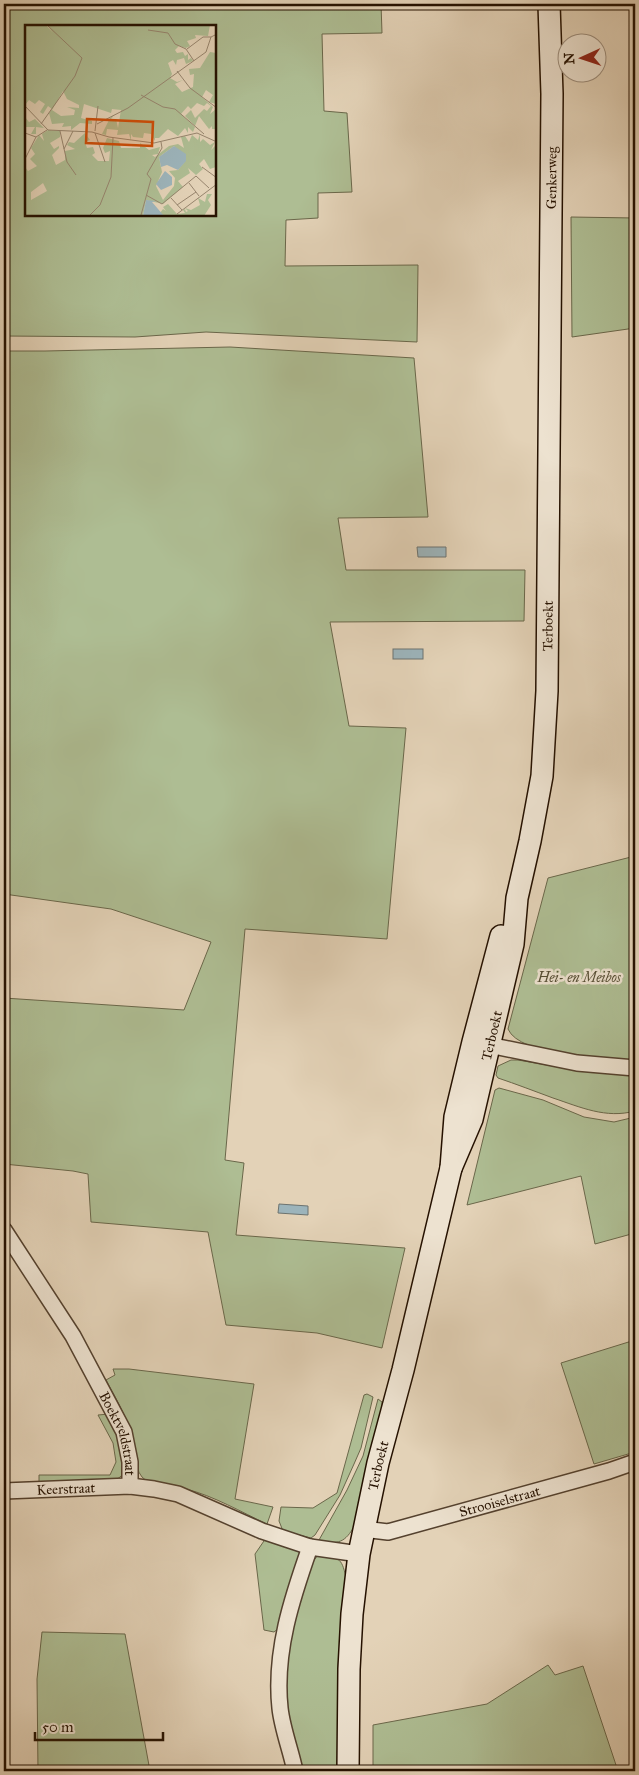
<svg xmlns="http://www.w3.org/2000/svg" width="639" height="1775" viewBox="0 0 639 1775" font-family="'IM FELL Great Primer',serif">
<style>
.green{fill:#aebd93;stroke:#6a674a;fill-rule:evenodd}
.water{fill:#9cb4bb;stroke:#6c7370}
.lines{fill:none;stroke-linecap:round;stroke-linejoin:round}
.minor-casing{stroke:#54412e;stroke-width:18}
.secondary-casing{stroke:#251100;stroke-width:24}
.minor{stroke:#ede2d0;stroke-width:15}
.secondary{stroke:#ede2d0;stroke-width:21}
.labels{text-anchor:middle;stroke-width:5;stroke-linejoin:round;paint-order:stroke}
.street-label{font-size:14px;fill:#251100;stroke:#ede2d0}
.park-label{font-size:14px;font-style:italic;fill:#554d33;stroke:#ede2d0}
.inset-road{fill:none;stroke:#97856e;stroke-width:1}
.view{fill:#cb4e0a;fill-opacity:0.15;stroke:#cb4e0a;stroke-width:2.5}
.inset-edge{fill:none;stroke:#251100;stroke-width:2.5}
</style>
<rect width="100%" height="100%" fill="#e3d2b7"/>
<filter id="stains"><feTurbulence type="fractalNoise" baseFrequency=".004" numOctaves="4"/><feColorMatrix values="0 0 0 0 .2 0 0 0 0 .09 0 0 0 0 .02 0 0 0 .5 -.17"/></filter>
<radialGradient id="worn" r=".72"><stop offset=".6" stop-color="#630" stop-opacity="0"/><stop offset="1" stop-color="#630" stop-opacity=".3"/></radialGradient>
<!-- green -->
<g class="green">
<path d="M4,4H381L382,33L322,34L324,111L347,113L352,192L318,193V218L286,220L285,266L418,265L417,342L206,332L135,337L4,336ZM215,26V215H26V26Z"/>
<path d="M571,217L635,218V328L572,337Z"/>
<path d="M230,347L414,358L428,517L338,518L346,570H525L524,621L330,622L349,726L406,728L387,939L245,929L225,1160L244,1163L236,1235L405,1248L382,1348L317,1333L226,1325L208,1232L91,1222L88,1174L73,1171L4,1164V998L184,1010L211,942L111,909L4,894V351H45Z"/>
<path d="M635,856V1061C608,1060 519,1056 508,1029L548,878Z"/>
<path d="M511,1060H518L582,1071L635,1076V1111C606,1119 580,1107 553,1098C534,1091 516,1084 498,1078L496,1075L498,1066Z"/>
<path d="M499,1088L543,1100L584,1117L614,1122L635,1117V1233L595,1244L581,1176L467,1205L495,1090Z"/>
<path d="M635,1340V1452L594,1464L561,1363Z"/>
<path d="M113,1369H129L254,1384L235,1499L273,1507L267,1524C241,1512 214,1496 186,1489C175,1486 149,1486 142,1477C133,1466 135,1446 131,1432C125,1414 115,1397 106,1380L115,1375Z"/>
<path d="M367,1394L373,1397L361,1448L354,1464L340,1495L315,1535L311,1538L283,1531L279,1521L281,1507L313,1508L337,1493L364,1395Z"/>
<path d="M378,1399L382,1402V1407L355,1525C345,1543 338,1545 319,1540L347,1490L363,1456Z"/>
<path d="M109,1414C115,1429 128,1454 124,1470C123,1476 118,1479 113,1481L39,1483V1475H110L116,1462L113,1443L98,1415Z"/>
<path d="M266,1538L301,1549L283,1625L274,1632L264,1630L255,1554Z"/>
<path d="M319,1554C339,1559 341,1556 346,1577L338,1666V1771H302C296,1752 286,1732 285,1712C282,1670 289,1586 319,1554Z"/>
<path d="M42,1632L125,1634L150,1771H38L37,1679Z"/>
<path d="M548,1665L555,1675L583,1666L618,1771H373V1725L487,1704Z"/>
</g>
<!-- water -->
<g class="water">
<path d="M417,547H446V557H418Z"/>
<rect x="393" y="649" width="30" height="10"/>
<path d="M279,1204L308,1206V1215L278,1213Z"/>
</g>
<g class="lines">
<defs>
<g id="minor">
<path d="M479,1043L577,1063L635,1068"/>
<path id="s1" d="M4,1230L73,1336L124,1432L130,1462V1486"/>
<path id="s2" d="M4,1491L130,1486L154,1489L178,1494L262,1531L310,1547L359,1554"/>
<path id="s3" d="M363,1529L388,1532L609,1471L635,1462"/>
<path d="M295,1771C291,1751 282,1728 280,1708C274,1652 292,1598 310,1547"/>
</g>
<g id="secondary">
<path id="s4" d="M451,1168L472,1119L513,944L517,898L530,841L542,776L547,691L552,94L549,4"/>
<path id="s5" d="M348,1771L349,1669L352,1614L359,1554L378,1463L403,1370L451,1168L455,1117L473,1042L501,936"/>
</g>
</defs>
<!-- minor casing -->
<use href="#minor" class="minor-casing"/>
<!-- secondary casing -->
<use href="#secondary" class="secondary-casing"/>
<!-- minor -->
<use href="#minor" class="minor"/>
<!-- secondary -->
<use href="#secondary" class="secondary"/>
</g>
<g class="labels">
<!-- street labels -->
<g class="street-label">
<text dy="5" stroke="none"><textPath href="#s4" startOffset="1002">Genkerweg</textPath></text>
<text dy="5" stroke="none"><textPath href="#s4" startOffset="554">Terboekt</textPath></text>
<text dy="5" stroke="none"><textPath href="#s4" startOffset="139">Terboekt</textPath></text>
<text dy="5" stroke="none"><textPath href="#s1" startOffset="235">Boektveldstraat</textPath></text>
<text dy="5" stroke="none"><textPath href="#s5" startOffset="308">Terboekt</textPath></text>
<text dy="5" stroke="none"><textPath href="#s2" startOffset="62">Keerstraat</textPath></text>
<text dy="5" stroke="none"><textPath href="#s3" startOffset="141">Strooiselstraat</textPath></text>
</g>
<!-- park labels -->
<g class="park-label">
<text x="579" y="982">Hei- en Meibos</text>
</g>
</g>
<!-- overview -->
<g transform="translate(25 25)">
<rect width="191" height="191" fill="#e3d2b7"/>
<path d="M0,0H21L28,8L22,0H185L183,11L170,10L171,13L162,16L165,21L161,23L154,21L150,25L152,28L158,27L160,31L163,29V35L166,33L168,36L161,39L159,33L152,35L151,40L148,35L143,38L147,49L145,53L152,57L158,55L150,59L157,67L168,62L169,49L165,50L164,44L175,43L185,27L191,28V79L184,77L188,70L181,65L177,72L188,82L185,89L191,84V104H187V101L184,104L174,91L170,101L160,91L166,85L170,93L179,84L182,86L186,81L182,78L179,81L172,78L166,84L163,81L156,89L170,102L168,107L163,102V108L160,103L153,111L143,104L134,113H130V116L126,109L119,108L118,113L108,112L106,109V116L104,109L92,110L93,105L82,104L81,110L77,109L85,93L89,90L86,94H91L93,103L96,85L87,84L86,88L59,79L56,93L67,96V99L55,98L46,105V101L37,102L39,98L27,99L24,88L27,84L23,81L18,89L15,87L20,79L14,75L10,79L4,75L0,80ZM38,66L42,74L54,80V83L42,82L50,85L49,90L36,91L27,85ZM0,92L4,97L10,94L19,103L11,102V109H6L10,102H0ZM23,105L35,106V112L25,118L29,124L34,121V123L27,130L31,140L40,135V126L50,124L42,120L44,117L49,118L60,108L65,115L60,117L62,123L68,122L70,128L67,130L73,136H84L85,126L80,128L78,123L82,113L94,116L96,123H115V118L124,125L135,122L133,129L127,130L130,132L144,121L153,119L159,123L156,112L160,111L164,117L167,110L173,115L175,109V117L178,114L185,120L190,117L186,125L191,120V142L185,144L179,134L174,139L178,144L171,150L163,143L165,148L153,156L158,162L138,179L121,175L118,191H0V142L3,146L12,141L5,134L10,129L6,123L14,110L19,116L17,109ZM149,121L161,135L153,145L144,146L150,153L149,161L138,175L131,161L137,147L134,132ZM18,158L22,166L6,175V167ZM182,169H187L183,175L186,180L179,191H139L135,188L138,184L141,186L138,182L143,179L152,189L160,188L158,185L160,184L161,187L163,186L160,183L166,185L175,180L173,173L180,177Z" fill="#aebd93" fill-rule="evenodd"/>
<path d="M149,121L161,129V136L153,145L142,140L136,142L134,132ZM140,146L147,152V160L136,165L131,159ZM121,175L131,176L127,177L139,191H118Z" fill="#9cb4bb"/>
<path class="inset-road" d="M123,5L143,8L150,19L161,24L169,36M162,24L178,12H186M152,46L165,63L192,83M116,70L138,82L150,84L179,109M0,81L23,105L67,107L84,112M16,99L50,51L57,33L22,0M72,99L103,83L181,27L186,12L192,9M35,106L42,137L51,150M70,106L73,81M0,108L11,112L22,105M70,108L80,137M84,112L129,118L172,108L192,117M39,124L48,106M0,134L11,112M177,142L192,153M164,158L174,171M121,170L137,179L171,151L184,163M146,173L157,185M152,180L171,167M152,189L192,159M116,190L126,154L122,149L137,123L136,117M64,191L75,180L86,152L88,113"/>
<path class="view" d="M62,94L128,97L127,121L61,118Z"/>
<rect width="191" height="191" class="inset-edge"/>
</g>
<!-- margin -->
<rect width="639" height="1775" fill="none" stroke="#e3d2b7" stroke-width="20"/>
<rect x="5" y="5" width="629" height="1765" fill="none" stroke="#251100" stroke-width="2.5"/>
<rect x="10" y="10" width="619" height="1755" fill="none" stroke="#251100"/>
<!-- north arrow -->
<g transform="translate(582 58) rotate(267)"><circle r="24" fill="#ede2d0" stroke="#9d8e7d"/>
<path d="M0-4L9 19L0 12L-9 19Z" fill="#8f2418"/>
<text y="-8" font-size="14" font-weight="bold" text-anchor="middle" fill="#251100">N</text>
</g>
<!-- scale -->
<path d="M35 1732v8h128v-8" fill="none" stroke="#251100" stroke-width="2.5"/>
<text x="42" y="1732" font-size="15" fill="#251100" stroke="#ede2d0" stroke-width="4" paint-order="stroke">50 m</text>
<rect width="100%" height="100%" filter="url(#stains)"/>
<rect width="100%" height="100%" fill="url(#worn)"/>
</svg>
